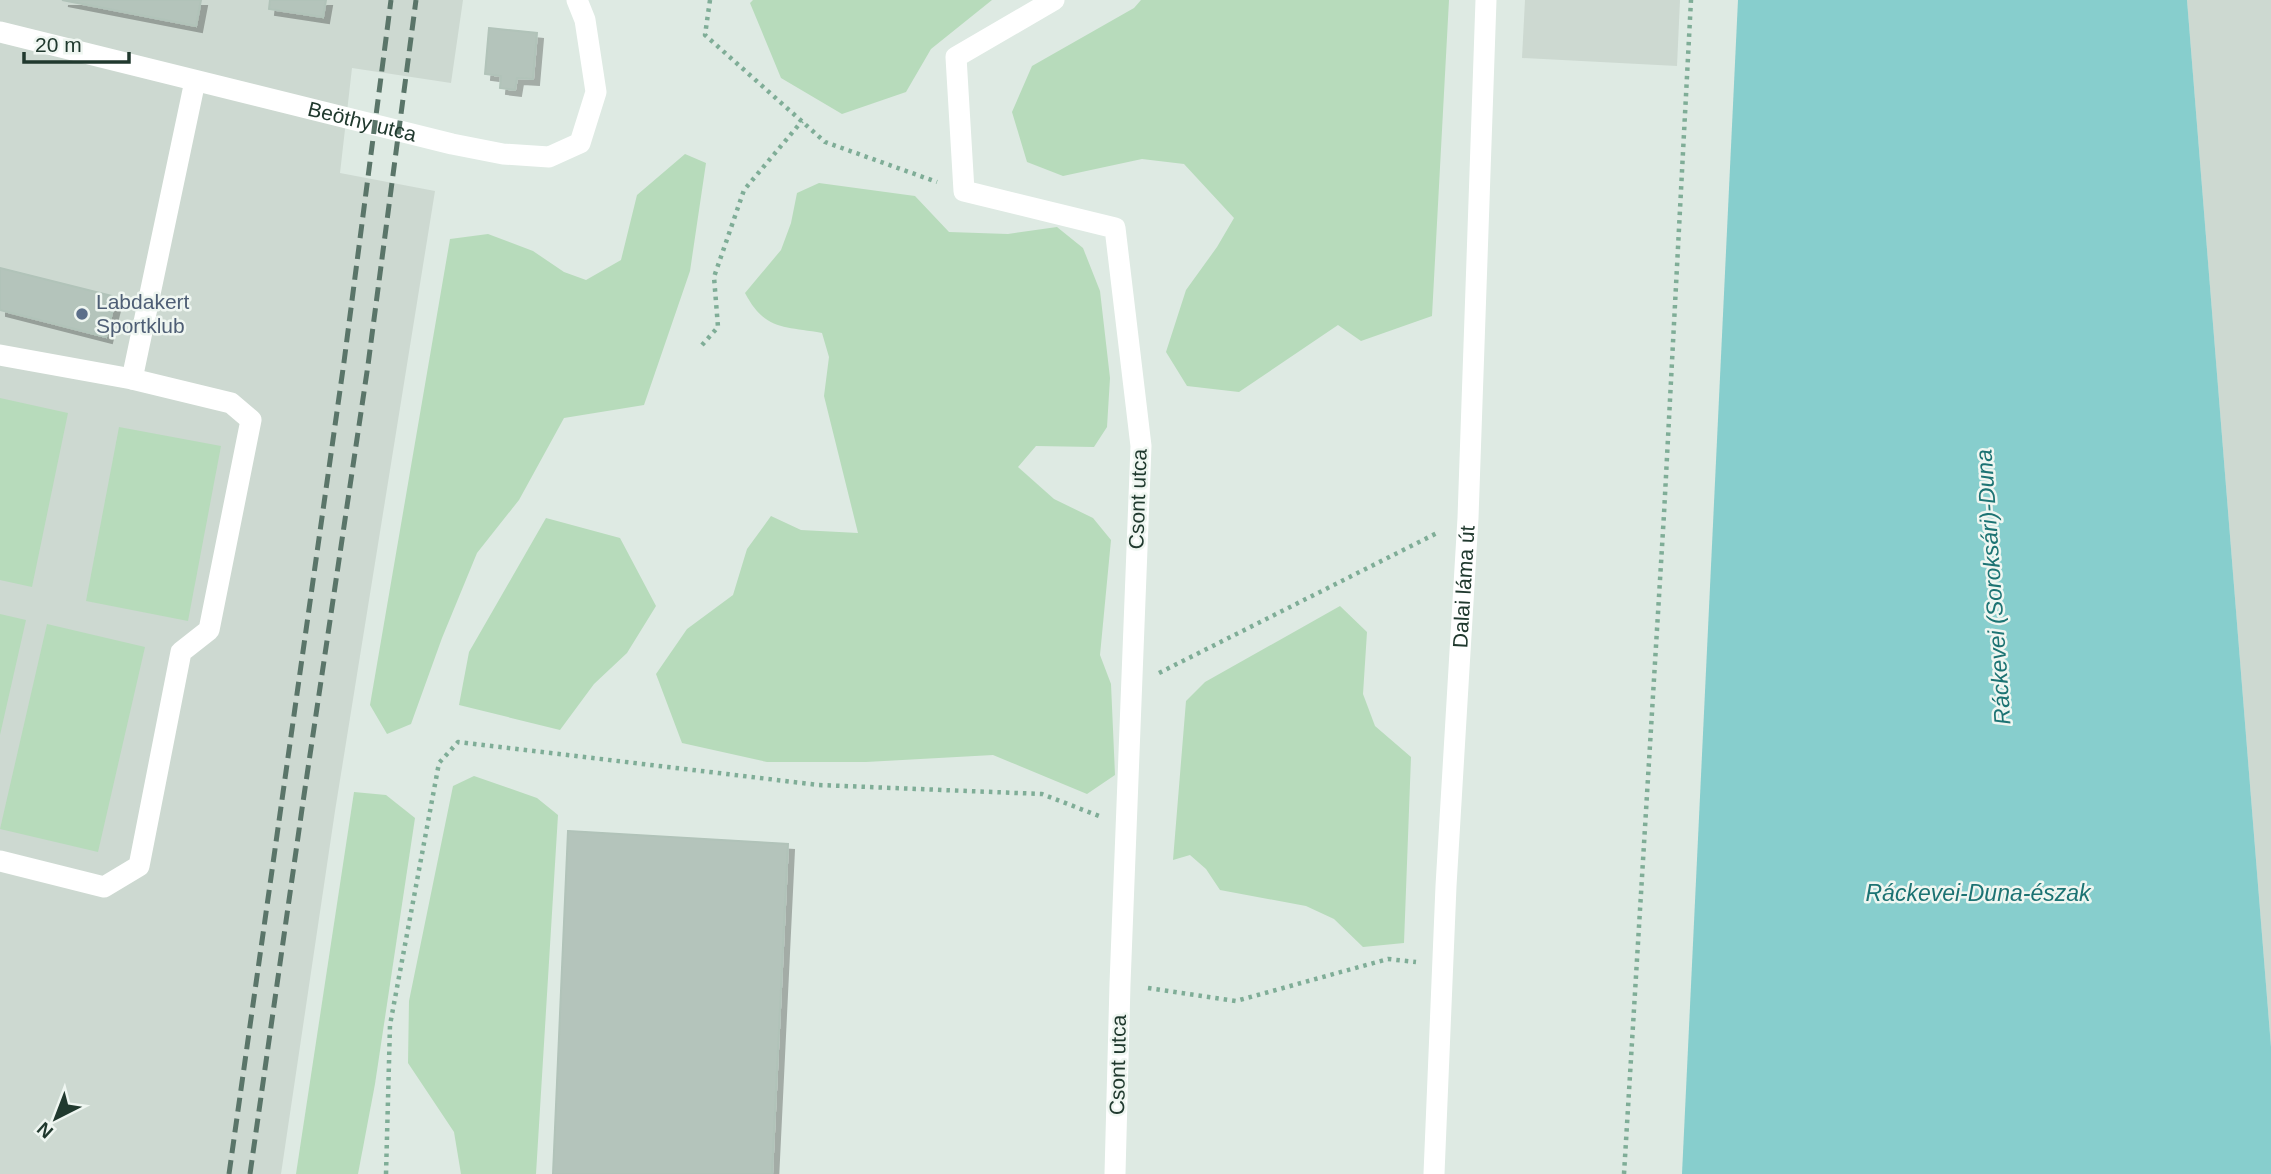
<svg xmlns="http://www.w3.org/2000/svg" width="2271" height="1174" viewBox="0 0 2271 1174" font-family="Arial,sans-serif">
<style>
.built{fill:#cdd9d1}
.green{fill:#b7dbbb}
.water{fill:#87cecd}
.building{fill:#b4c4bb;stroke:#b1c3b9;stroke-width:2;filter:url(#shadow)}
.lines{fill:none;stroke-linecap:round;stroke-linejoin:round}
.path{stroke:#7fad97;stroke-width:4.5;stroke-dasharray:3.5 5;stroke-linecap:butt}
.minor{stroke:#fff;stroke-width:21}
.rail{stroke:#5a7569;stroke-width:5;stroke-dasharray:14 7;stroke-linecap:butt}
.service-dot{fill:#5c6f8a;stroke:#eff6f1;stroke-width:2.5}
.labels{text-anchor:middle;stroke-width:5;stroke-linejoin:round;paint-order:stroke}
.street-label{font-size:21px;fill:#20392e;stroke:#eff6f1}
.service-label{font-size:21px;fill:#4e5e75;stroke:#eff6f1;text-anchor:start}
.water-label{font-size:23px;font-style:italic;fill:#1c7373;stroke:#eff6f1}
</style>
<defs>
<filter id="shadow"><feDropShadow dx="6" dy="6" stdDeviation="0" flood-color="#0004"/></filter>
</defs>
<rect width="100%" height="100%" fill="#deeae3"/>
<!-- built -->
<g class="built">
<path d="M0,0H463L451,83L352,68L340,173L435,191L335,811L281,1174H0Z"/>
<path d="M1525,0H1680L1677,66L1522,58Z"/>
<path d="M2187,0H2271V1047Z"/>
</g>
<!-- green -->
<g class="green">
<path d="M753,0H992L931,49L906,92L842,114L781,78L750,3Z"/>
<path d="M1141,0H1449L1432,316L1361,341L1338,325L1239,392L1187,386L1166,352L1186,290L1217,247L1234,218L1184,164L1142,159L1063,176L1027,162L1012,112L1032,66L1134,8Z"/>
<path d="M685,154L706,163L690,271L644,405L564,418L519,500L477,553L442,638L411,724L387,734L370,705L450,239L488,234L533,251L564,272L586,280L621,260L637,195Z"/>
<path d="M819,183L915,196L949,232L1008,234L1057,227L1083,248L1100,291L1110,378L1107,427L1094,447L1036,446L1018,467L1054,499L1093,518L1111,540L1100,655L1111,684L1115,775L1087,794L993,755L866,762H767L682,743L656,674L687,629L733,595L747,549L771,516L801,530L858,533L824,396L829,357L822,333C784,326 765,331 745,293L781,250L791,223L797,193Z"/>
<path d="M0,398L68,413L32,587L0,580Z"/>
<path d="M119,427L221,446L188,621L86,601Z"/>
<path d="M546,518L620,538L656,606L627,653L594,684L560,730L459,705L469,652Z"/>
<path d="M1340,606L1367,632L1363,694L1375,726L1411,757L1404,943L1363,947L1334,919L1306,906L1220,890L1206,869L1190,855L1173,860L1186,701L1205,682Z"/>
<path d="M0,614L26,620L0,735Z"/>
<path d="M47,624L145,647L98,852L0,829Z"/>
<path d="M474,776L537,798L558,815L536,1174H461L454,1132L408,1063L409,1001L453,786Z"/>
<path d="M354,792L386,795L415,818L375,1084L358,1174H296Z"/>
</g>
<!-- water -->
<path class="water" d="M1738,0H2187L2271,1047V1174H1682Z"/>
<!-- building -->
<g class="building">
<path d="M62,0H201L196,26Z"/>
<path d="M270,0H326L323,17L269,9Z"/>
<path d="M489,28L537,33L533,79L517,78L515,90L500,88L501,76L485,74Z"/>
<path d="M0,268L116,297L106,337L0,310Z"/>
<path d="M568,831L788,844L772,1174H553Z"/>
</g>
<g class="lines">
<!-- path -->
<g class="path">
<path d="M710,0L705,35L825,142L937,182"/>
<path d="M702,345L718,327L714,277L744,190L802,121"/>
<path d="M1159,673L1439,532"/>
<path d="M1148,988L1236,1001L1388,959L1416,962"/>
<path d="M386,1174L390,1025L439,763L458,742L819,785L1042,794L1099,816"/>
<path d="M1624,1174L1664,514L1691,0"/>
</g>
<!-- minor -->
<g class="minor">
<path d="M1054,0L956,57L964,191L1115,228L1141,446L1120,984L1115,1174"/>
<path id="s1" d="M0,32L452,144L503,154L549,157L580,143L596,92L585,20L577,0"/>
<path d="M0,355L132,379"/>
<path d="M0,861L104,887L139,866L181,652L209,630L251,420L231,403L132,379L195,81"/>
<path id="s2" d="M1434,1174L1446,886L1468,518L1486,0"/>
</g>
<!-- rail -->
<g class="rail">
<path d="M229,1174L344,362L391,0"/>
<path d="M250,1174L303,802L368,365L416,0"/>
</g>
</g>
<!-- markers -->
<circle class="service-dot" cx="82" cy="314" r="7"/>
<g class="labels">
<!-- street labels -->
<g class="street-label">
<text dy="7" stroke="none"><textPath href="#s1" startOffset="373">Beöthy utca</textPath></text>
<text transform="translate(1138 499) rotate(-88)" y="7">Csont utca</text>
<text dy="7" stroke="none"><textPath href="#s2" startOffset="588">Dalai láma út</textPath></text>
<text transform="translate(1118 1065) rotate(-89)" y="7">Csont utca</text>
</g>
<!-- service labels -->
<g class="service-label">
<text x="96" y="309">Labdakert<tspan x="96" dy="24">Sportklub</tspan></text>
</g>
<!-- water labels -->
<g class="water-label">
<text transform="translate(1993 587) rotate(-94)" y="8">Ráckevei (Soroksári)-Duna</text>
<text x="1978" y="901">Ráckevei-Duna-észak</text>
</g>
</g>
<!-- north arrow -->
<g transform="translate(56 1118) rotate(222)" stroke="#eff6f1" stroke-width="5" paint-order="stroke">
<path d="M0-5L12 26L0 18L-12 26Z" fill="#20392e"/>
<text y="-10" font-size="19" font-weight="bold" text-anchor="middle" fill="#20392e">N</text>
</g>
<!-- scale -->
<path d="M24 52v10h105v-10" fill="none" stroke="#20392e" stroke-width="3.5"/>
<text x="35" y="52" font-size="21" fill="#20392e" stroke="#eff6f1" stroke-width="5" paint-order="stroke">20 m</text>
</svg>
